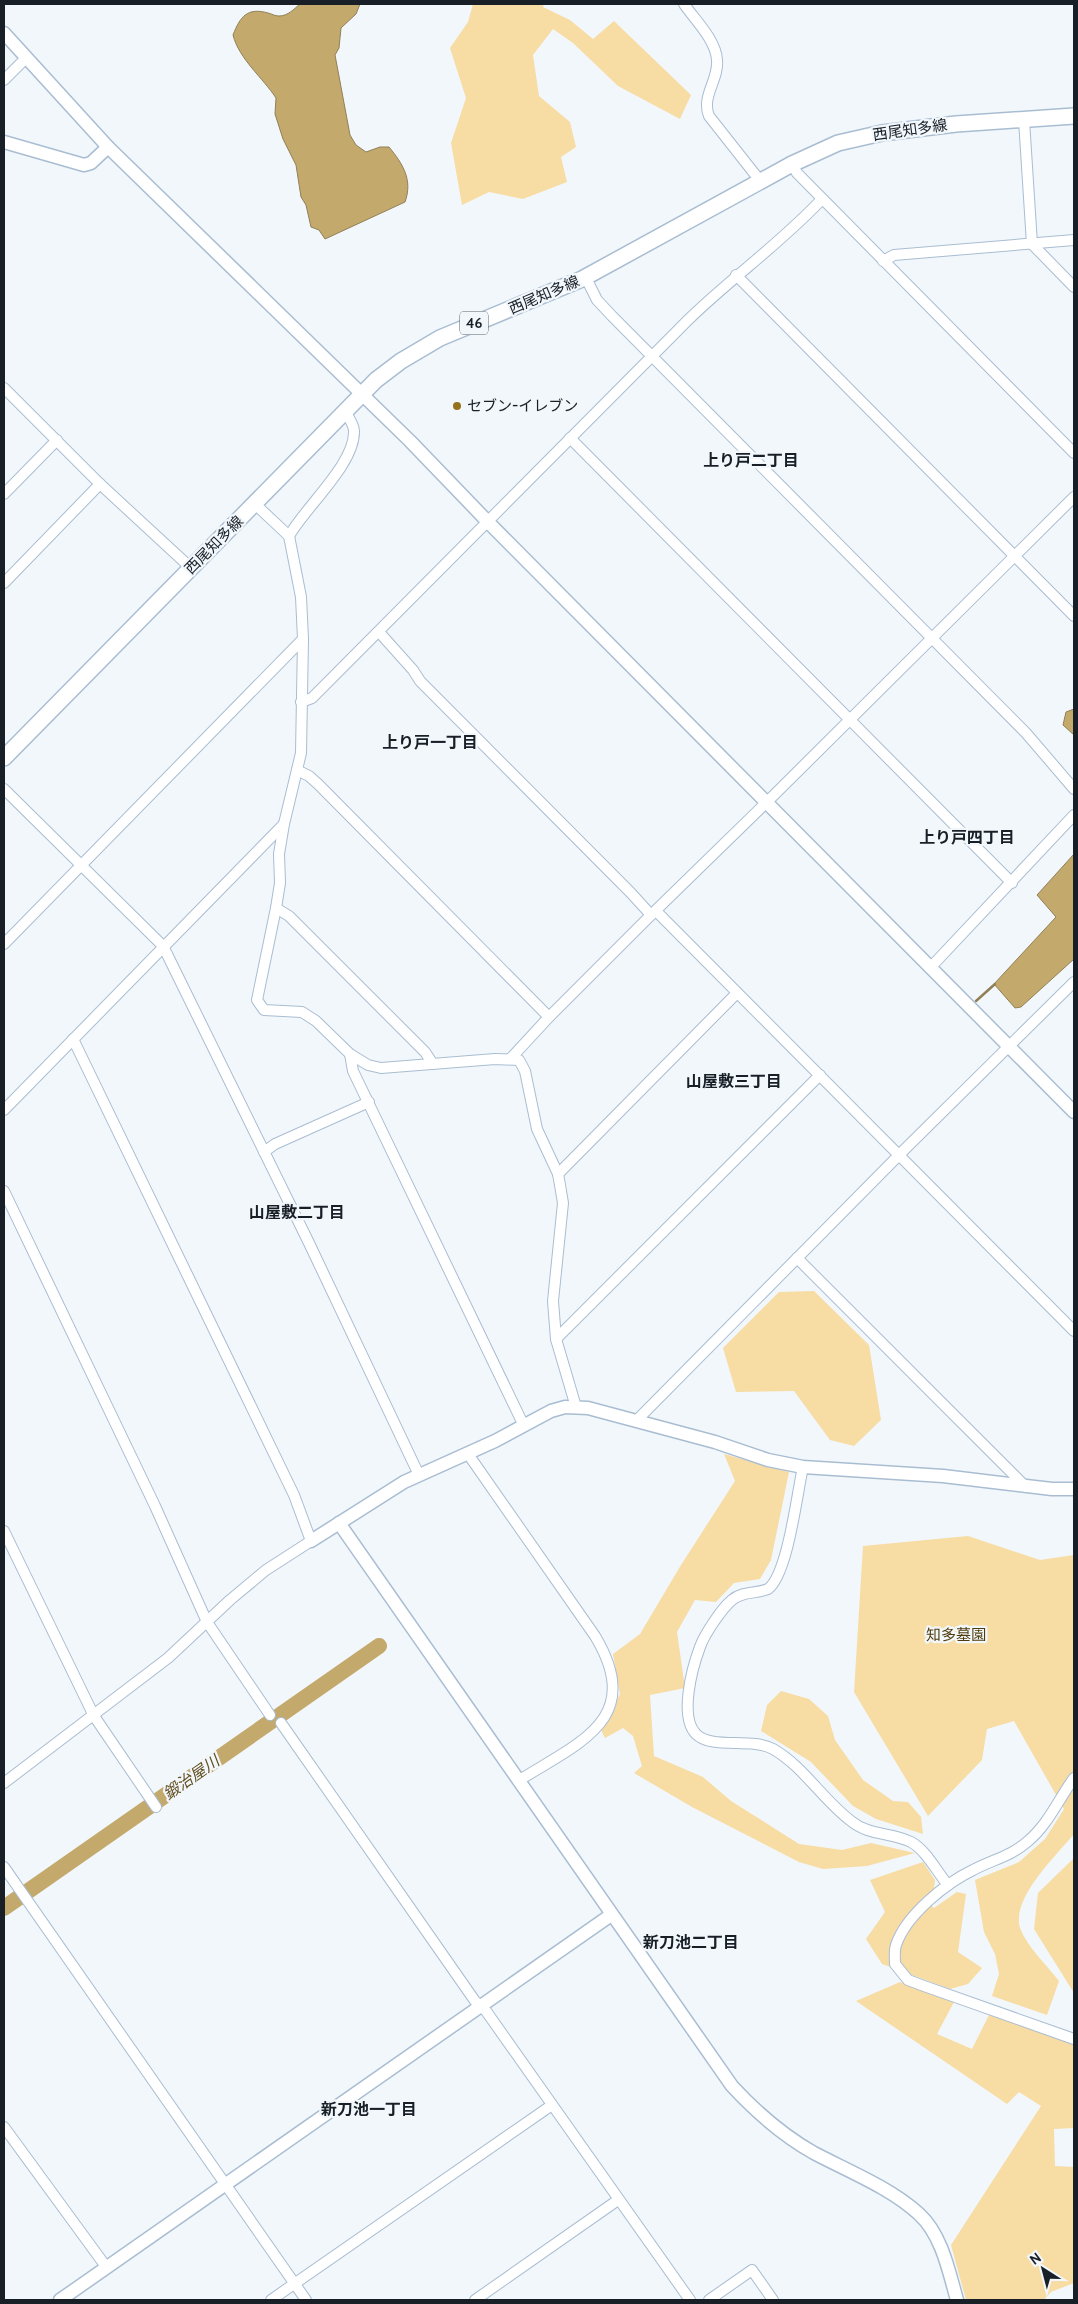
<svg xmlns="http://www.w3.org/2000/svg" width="1078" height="2304" viewBox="0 0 1078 2304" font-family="Cabin,'Noto Sans JP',sans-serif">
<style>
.green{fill:#f7dca4}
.water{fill:#c4a96d;stroke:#908058}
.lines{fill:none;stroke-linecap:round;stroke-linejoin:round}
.stream{stroke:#908058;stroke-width:2.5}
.river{stroke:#c4a96d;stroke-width:16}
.minor-casing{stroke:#a9bdd2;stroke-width:12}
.tertiary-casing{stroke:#a9bdd2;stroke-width:15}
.primary-casing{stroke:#a9bdd2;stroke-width:18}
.minor{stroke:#fff;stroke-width:10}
.tertiary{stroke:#fff;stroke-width:12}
.primary{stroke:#fff;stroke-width:15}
.poi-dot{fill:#95731c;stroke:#f2f7fb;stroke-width:2}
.labels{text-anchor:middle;stroke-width:4.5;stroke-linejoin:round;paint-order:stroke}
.shield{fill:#f2f7fb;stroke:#596067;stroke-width:1}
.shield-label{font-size:14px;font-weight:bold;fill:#181f27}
.street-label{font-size:15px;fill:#181f27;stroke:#f2f7fb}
.poi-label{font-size:15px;fill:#181f27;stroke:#f2f7fb;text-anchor:start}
.park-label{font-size:15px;fill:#4f3c0a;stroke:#f2f7fb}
.neighbourhood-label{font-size:16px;font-weight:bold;fill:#181f27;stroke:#f2f7fb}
.water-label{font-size:16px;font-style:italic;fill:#624e20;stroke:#f2f7fb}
</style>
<rect width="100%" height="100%" fill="#f2f7fb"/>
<!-- green -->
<g class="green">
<path d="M473,4H544L543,7L570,20L593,39L614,21L691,95L680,119L618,86L573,43L553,29L533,55L539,96L570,122L576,147L561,157L567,182L523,199L489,192L462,205L451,143L466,98L450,48L468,22Z"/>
<path d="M814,1291L869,1345L881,1420L854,1446L830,1440L794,1391L736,1392L723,1348L779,1292Z"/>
<path d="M724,1454L789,1472L771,1560L760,1579L734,1583L716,1602L695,1600L677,1632L685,1688L650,1695L654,1756L703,1777L731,1801L799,1844L842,1850L871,1843L915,1853L867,1866L823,1869L799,1862L692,1807L634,1773L642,1766L633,1736L623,1728L605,1738L601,1730L620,1694L613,1654L640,1634L681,1565L735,1481Z"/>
<path d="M968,1536L1040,1560L1074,1555V1834C1056,1856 1011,1898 1020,1928C1027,1947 1047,1965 1059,1981L1047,2015L992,1996L999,1974L995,1954L984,1932L975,1880L1019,1862L1045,1839L1064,1809L1014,1721L987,1729L982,1760L928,1816L854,1692L863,1546Z"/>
<path d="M781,1691L809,1699L828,1716L835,1740L863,1780L893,1801L908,1802L921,1817L923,1834L876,1819L853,1806L811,1762L761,1731L767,1705Z"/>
<path d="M1074,1858V1993L1034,1929L1038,1893Z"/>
<path d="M923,1862L935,1880L934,1889L925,1899L934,1908L957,1892L966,1894L958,1952L982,1968L968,1984L950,1989L882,1964L866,1939L885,1912L870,1880Z"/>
<path d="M900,1982L954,2002L937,2034L972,2049L989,2015L1006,2018L1074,2043V2128L1054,2129L1055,2166L1074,2167V2283L1051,2292L1044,2300H966L951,2245L1041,2106L1019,2092L1007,2104L856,2001Z"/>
</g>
<!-- water -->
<g class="water">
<path d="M300,4H360L356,14L341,28L339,48L335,55L350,135L356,145L366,152L380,147H389C403,164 413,180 405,202L325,239L319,230L311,227L306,205L301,197L296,165L283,139L275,114L276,98C263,78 239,59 233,35C240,17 247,7 268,13C272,14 275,16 279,16C288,16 294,9 300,4Z"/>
<path d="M1074,709V735L1063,725L1066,712Z"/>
<path d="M1074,854V959L1021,1007L1015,1008L994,984L1056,917L1037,895Z"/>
</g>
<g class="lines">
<!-- stream -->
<path class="stream" d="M976,1001L995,984"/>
<!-- river -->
<path class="river" d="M4,1908L379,1646"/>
<defs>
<g id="minor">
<path d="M684,4C695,20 716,40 717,60C719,80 701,96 709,116L761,182"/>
<path d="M4,80L26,58"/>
<path d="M1024,120L1032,244L1074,287"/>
<path d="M792,164L797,173L1074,453"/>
<path d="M883,261L894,255L1074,240"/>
<path d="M736,275L1074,616"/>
<path d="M582,279L588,282L597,300L612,316L1026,733L1074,789"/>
<path d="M4,388L100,484L191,568"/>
<path d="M570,438L1012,883"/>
<path d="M4,494L57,440"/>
<path d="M255,504L289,536L301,597L303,639L301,753L284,824L279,854L280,883L276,908L257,1000L264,1010L302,1012L316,1021L350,1054L368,1065L381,1068L495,1059L519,1060L525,1071L537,1129L558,1174L560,1185L563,1203L553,1301L556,1339L576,1407"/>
<path d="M289,536C306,506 355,464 354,431C354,425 349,418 346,413"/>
<path d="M4,583L100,484"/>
<path d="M379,632L413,670L420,681L631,893L651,915"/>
<path d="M301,702L312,698L327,683L688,320C731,278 781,243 822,199"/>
<path d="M297,770L309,776L318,784L549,1017"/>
<path d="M4,789L163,946L309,1243L419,1475"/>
<path d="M276,908L289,916L425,1052L433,1064"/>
<path d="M656,911L1074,1331"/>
<path d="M4,944L303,639"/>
<path d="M930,968L1074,815"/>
<path d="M350,1054L353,1071L524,1426"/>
<path d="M511,1058L549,1017L651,915L772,797L1074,497"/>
<path d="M4,1110L284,824"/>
<path d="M264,1152L275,1144L369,1102"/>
<path d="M558,1174L737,993"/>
<path d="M4,1191L155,1506L207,1622L270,1715"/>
<path d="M797,1258L1026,1487"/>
<path d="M556,1339L820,1075"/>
<path d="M636,1421L908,1146L1074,982"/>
<path d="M468,1454L595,1636C645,1719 580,1742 518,1781"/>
<path d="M803,1467C797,1493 788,1574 768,1589C756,1594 742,1591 732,1600C722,1608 704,1635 700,1647C692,1668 679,1717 696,1734C712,1750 751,1737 773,1749C803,1766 823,1800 851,1821C869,1836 891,1832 911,1842C926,1850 937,1872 948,1885"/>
<path d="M4,1531L94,1716L156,1807"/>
<path d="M281,1723L475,2001L486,2011L690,2300"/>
<path d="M1074,1778C1058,1800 1048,1825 1027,1842C1011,1856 992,1860 973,1870C946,1883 906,1915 896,1945C894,1951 895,1958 895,1964L908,1980L924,1986L1074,2039"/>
<path d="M4,1783L168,1658L230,1600L266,1570L311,1541L294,1495L73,1039"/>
<path d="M4,1867L306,2300"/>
<path d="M4,2127L107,2268"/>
<path d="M271,2300L552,2105"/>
<path d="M475,2300L618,2200"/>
<path d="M709,2300L752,2270L773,2300"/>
</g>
<g id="tertiary">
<path d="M4,33L108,147L410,441L488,522L1074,1112"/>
<path d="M4,142L84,165L91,163L108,147"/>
<path d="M339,1523L732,2086C757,2113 782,2135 814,2153C848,2171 891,2188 919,2214C942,2235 949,2272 957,2300"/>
<path d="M311,1541L404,1482L495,1441L551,1411L565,1407L588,1408L715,1442L768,1460L803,1467L943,1476L1052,1489H1074"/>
<path d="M60,2300L611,1915"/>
</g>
<path id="primary" d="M4,758L376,380L401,361L440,338L582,279L792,164L838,143L882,133L956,124L1074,116"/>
</defs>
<!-- minor casing -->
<use href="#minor" class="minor-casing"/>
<!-- tertiary casing -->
<use href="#tertiary" class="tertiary-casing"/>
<!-- primary casing -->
<use href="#primary" class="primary-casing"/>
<!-- minor -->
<use href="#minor" class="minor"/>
<!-- tertiary -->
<use href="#tertiary" class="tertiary"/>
<!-- primary -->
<use href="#primary" class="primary"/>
</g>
<!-- markers -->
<circle class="poi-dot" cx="457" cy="406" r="5"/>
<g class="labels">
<!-- shield labels -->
<rect class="shield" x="460" y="311.5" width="28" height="23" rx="4"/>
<g class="shield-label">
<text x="474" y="328">46</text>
</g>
<!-- street labels -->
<g class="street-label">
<text transform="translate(910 130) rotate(-8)" y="5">西尾知多線</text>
<text transform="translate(544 295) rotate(-23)" y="5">西尾知多線</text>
<text transform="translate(214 545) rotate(-45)" y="5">西尾知多線</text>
</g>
<!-- poi labels -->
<g class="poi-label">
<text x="467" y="411">セブン-イレブン</text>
</g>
<!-- park labels -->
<g class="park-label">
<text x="956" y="1640">知多墓園</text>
</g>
<!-- neighbourhood labels -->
<g class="neighbourhood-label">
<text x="751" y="466">上り戸二丁目</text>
<text x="430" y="748">上り戸一丁目</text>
<text x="967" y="843">上り戸四丁目</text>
<text x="734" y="1087">山屋敷三丁目</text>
<text x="297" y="1218">山屋敷二丁目</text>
<text x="691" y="1948">新刀池二丁目</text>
<text x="369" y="2115">新刀池一丁目</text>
</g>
<!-- water labels -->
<g class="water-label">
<text transform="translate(191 1777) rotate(-35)" y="6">鍛治屋川</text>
</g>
</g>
<!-- border -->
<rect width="1078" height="2304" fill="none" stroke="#181f27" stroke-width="10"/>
<!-- north arrow -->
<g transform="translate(1043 2269) rotate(324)" stroke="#f2f7fb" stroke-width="4" paint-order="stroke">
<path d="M0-4L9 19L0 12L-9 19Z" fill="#181f27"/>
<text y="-8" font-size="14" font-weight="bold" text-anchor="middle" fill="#181f27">N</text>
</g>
</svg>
